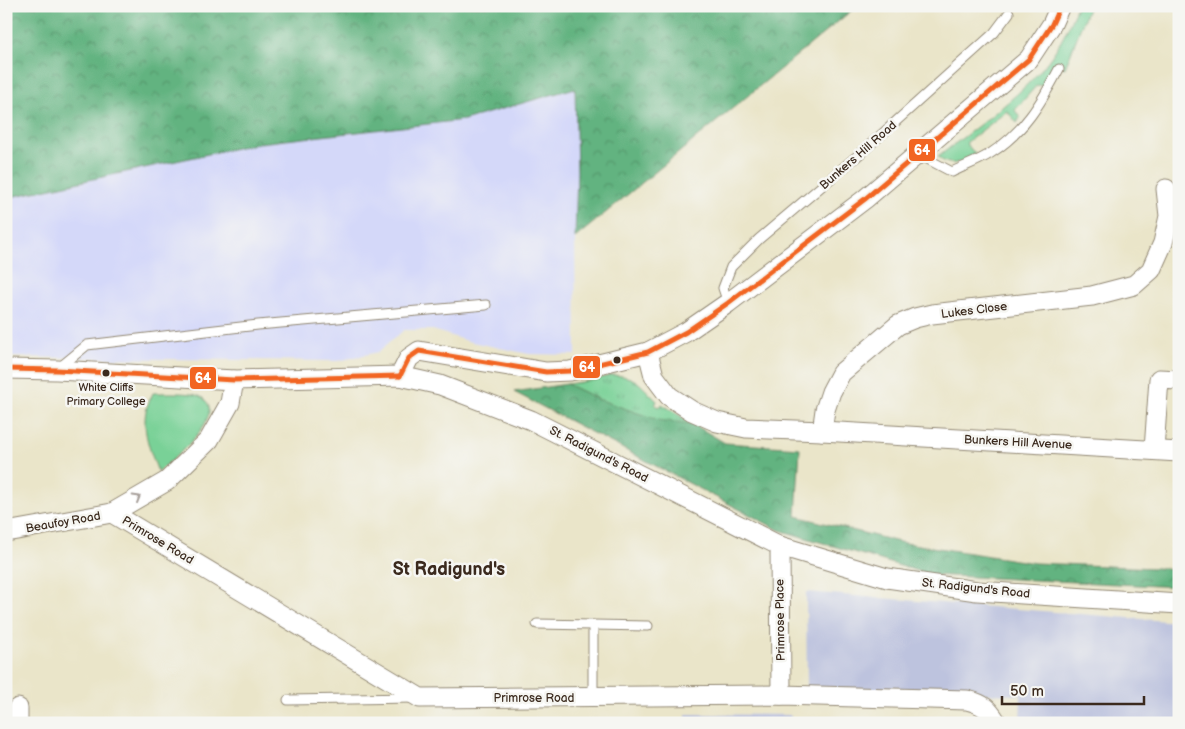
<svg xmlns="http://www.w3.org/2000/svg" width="1185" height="729" viewBox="0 0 1185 729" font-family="'Balsamiq Sans',sans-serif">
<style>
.built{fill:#d4d8f9}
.industrial{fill:#bdc3de}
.grass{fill:#79d197;stroke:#5a7e5a}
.forest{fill:url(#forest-crowns);stroke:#4e6e4f}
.park{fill:url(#park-tufts);stroke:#5a7e5a}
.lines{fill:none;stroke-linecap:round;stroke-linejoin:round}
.service-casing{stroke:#928874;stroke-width:11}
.minor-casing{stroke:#928874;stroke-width:21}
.service{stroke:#fff;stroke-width:9}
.minor{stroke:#fff;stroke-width:19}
.bus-1-casing{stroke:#f6f6f2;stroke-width:9}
.bus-1{stroke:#f26522;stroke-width:5}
.oneway{stroke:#a79f9a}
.bus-dot{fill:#3b2a1e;stroke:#f6f6f2;stroke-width:2}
.labels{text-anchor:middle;stroke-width:5;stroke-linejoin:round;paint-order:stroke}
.bus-label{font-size:11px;fill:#3b2a1e;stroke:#f6f6f2}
.street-label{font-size:12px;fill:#3b2a1e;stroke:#f6f6f2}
.district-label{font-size:18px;font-weight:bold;fill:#3b2a1e;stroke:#f6f6f2}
.line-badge{stroke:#f6f6f2;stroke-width:2}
.badge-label{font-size:14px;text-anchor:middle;font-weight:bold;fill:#fff}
</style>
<defs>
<pattern id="forest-crowns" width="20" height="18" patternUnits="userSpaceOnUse" patternTransform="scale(1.25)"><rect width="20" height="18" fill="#62b380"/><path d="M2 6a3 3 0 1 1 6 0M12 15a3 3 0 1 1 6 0" fill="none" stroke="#529268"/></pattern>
<pattern id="park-tufts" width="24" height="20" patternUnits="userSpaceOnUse" patternTransform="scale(1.25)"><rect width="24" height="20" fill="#79d197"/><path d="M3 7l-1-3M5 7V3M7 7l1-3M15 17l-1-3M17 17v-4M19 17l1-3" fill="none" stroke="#64aa7b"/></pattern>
</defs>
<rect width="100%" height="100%" fill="#f6f6f2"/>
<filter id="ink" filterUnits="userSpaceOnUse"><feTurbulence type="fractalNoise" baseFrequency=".02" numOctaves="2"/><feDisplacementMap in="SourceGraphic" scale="10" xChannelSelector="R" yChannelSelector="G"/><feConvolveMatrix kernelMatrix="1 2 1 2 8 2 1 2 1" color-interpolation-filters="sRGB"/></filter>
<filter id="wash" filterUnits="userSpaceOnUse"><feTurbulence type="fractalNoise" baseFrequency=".0096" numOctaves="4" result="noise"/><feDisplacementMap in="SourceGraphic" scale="20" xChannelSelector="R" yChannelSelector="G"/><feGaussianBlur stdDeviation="1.12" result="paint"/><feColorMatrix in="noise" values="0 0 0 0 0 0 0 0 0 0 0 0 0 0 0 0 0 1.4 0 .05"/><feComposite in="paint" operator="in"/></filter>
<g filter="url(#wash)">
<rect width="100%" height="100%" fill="#eae5c9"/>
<!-- built -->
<path class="built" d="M575,88L577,172L575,238L576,355L529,354L467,341L433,330H404L378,352L338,361L6,357V198L259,143L464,120Z"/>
<!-- industrial -->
<g class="industrial">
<path d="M806,592L1179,622V723H1020L1021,695L807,689Z"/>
<path d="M686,714L791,715V723H686Z"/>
</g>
<!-- grass -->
<g class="grass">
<path d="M1077,6H1089L1065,68L1057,64L1046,84L1043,86L1037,85L1015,110L1020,118L1017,123L1007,111L966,143L975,154C962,163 950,168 938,157C974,128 1021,97 1048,61C1061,44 1070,25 1077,6Z"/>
<path d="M153,393C165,393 190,392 199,396C233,412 172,460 158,472C151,453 142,432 146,411C147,405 151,398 153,393Z"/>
</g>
<!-- forest -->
<g class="forest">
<path d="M6,6H857L575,238L577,172L575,88L464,120L259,143L6,198Z"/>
<path d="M567,384L598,399L693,424L725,443L800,448L796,516L899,542L1035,563L1179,569V587L931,575L779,530L514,392Z"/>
</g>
<!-- park -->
<path class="park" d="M611,375C638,376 639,384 657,401L655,405L660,407L662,404L693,424L658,420L598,399L567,384L596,380Z"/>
</g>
<g filter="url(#ink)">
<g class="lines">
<defs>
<g id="service">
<path d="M918,154L952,172C964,166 979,161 991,153C1024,132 1041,103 1059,69"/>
<path d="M728,303L723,288L731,267L759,239L862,152L994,33L1009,13"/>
<path d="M59,368L87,345L258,325L486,305"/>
<path d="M537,624L648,626"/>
<path d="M593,625V697"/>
<path d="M288,700L414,698"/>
</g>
<g id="minor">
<path d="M648,352L654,376L669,396L692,411L717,422L746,428L822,431L1179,452"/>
<path d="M6,369L57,370L234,380L400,376L440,385L531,420L780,546L887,578L977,591L1179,604"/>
<path d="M400,376L409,358L419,351L546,372L570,371L648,352L686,332L728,303L865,199L1029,59L1052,24L1060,6"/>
<path d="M822,431L825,410L831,392L841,373L898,325L915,318L932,314L1092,296L1134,285L1151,270L1163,243L1169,216L1166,189"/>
<path d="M1154,450L1159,379L1179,380"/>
<path d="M112,513L420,698L781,695L967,700C983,704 988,708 997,723"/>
<path d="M6,532L112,513L167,481L209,440L230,403L234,380"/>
<path d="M780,546L781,695"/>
<path d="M18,708V723"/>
</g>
</defs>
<!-- service casing -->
<use href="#service" class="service-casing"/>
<!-- minor casing -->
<use href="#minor" class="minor-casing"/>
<!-- service -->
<use href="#service" class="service"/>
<!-- minor -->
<use href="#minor" class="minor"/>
<defs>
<g id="bus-1">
<path d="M6,369L57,370L234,380L400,376"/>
<path d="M400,376L409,358L419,351L546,372L570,371L648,352L686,332L728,303L865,199L1029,59L1052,24L1060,6"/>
</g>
</defs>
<!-- bus-1 casing -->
<use href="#bus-1" class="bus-1-casing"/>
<!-- bus-1 -->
<use href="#bus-1" class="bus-1"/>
</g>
<!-- one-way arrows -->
<defs><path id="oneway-chevron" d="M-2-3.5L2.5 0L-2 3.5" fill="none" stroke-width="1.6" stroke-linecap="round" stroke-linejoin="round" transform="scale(1.25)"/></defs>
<use class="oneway" href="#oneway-chevron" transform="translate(137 498) rotate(-30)"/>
</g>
<!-- markers -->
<g class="bus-dot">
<circle cx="617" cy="360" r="4.5"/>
<circle cx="106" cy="373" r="4.5"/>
</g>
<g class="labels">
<!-- bus labels -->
<g class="bus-label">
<text x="106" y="391">White Cliffs<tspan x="106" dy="14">Primary College</tspan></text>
</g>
<!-- street labels -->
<g class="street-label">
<text transform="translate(858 155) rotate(-41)" y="4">Bunkers Hill Road</text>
<text transform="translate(974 310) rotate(-7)" y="4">Lukes Close</text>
<text transform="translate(1018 442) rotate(3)" y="4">Bunkers Hill Avenue</text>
<text transform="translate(599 454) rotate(27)" y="4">St. Radigund's Road</text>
<text transform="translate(63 522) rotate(-10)" y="4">Beaufoy Road</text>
<text transform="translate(158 540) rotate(31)" y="4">Primrose Road</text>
<text transform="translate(976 588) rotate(6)" y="4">St. Radigund's Road</text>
<text transform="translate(780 620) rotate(-91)" y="4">Primrose Place</text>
<text x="534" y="702">Primrose Road</text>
</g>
<!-- district labels -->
<g class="district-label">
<text x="449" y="575">St Radigund's</text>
</g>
</g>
<g class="line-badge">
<rect x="908" y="138" width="28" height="24" rx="5" fill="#f26522"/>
<rect x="572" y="355" width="29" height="24" rx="5" fill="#f26522"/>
<rect x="189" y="366" width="28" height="24" rx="5" fill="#f26522"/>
</g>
<g class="badge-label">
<text x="922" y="155">64</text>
<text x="587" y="372">64</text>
<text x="203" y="383">64</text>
</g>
<!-- margin -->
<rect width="1185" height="729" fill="none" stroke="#f6f6f2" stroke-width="25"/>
<!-- scale -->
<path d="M1002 696v8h142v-8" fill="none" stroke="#3b2a1e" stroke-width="2.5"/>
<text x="1010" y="696" font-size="15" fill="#3b2a1e" stroke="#f6f6f2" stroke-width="4" paint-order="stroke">50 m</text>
</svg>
